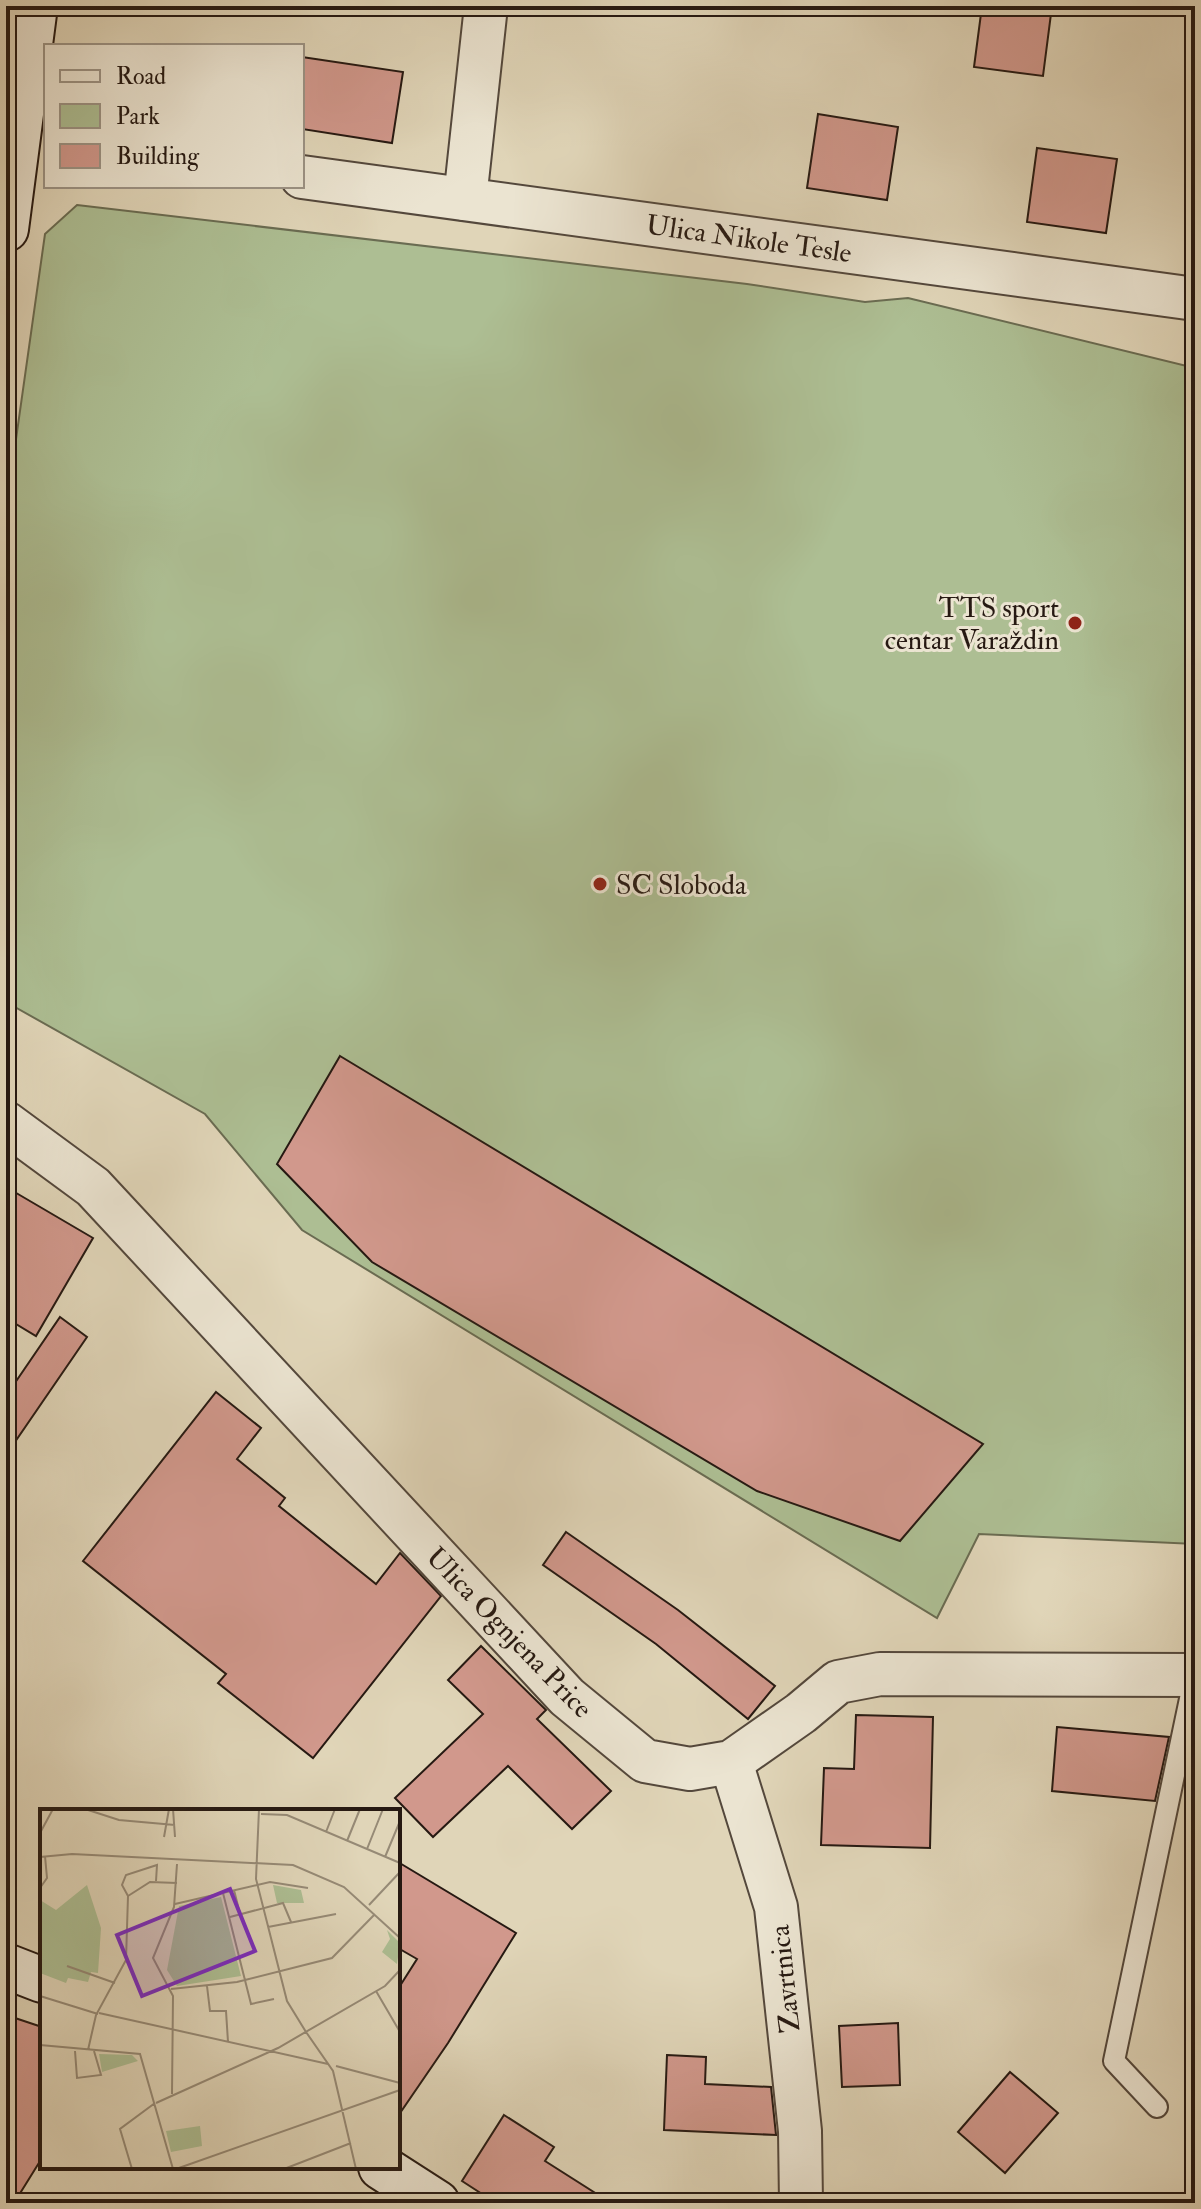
<svg xmlns="http://www.w3.org/2000/svg" width="1201" height="2209" viewBox="0 0 1201 2209" font-family="'IM FELL Double Pica',serif">
<style>
.green{fill:#adbe93;stroke:#6a6c52;stroke-width:2}
.building{fill:#d1988c;stroke:#261912;stroke-width:2}
.lines{fill:none;stroke-linecap:round;stroke-linejoin:round}
.lane-casing{stroke:#54483c;stroke-width:24}
.street-casing{stroke:#54483c;stroke-width:46}
.secondary-casing{stroke:#261912;stroke-width:48}
.lane{stroke:#ebe4d1;stroke-width:20}
.street{stroke:#ebe4d1;stroke-width:42}
.secondary{stroke:#ebe4d1;stroke-width:44}
.poi-dot{fill:#8f2418;stroke:#ebe4d1;stroke-width:3}
.labels{text-anchor:middle;stroke-width:6;stroke-linejoin:round;paint-order:stroke}
.street-label{font-size:28px;fill:#261912;stroke:#ebe4d1}
.poi-label{font-size:28px;fill:#261912;stroke:#ebe4d1;text-anchor:end}
.inset-road{fill:none;stroke:#968a76;stroke-width:2}
.view{fill:#7b2cbf;fill-opacity:0.15;stroke:#7b2cbf;stroke-width:4}
.inset-edge{fill:none;stroke:#261912;stroke-width:4}
</style>
<rect width="100%" height="100%" fill="#e0d5b8"/>
<filter id="stains"><feTurbulence type="fractalNoise" baseFrequency=".0025" numOctaves="4"/><feColorMatrix values="0 0 0 0 .2 0 0 0 0 .09 0 0 0 0 .02 0 0 0 .5 -.17"/></filter>
<radialGradient id="worn" r=".72"><stop offset=".6" stop-color="#630" stop-opacity="0"/><stop offset="1" stop-color="#630" stop-opacity=".3"/></radialGradient>
<!-- green -->
<path class="green" d="M77,205L747,284L865,302L908,298L1195,368V1544L979,1534L937,1618L302,1230L205,1114L6,1002V510L45,234Z"/>
<!-- building -->
<g class="building">
<path d="M982,6H1052L1043,76L974,67Z"/>
<path d="M302,57L403,72L392,143L302,129Z"/>
<path d="M818,114L898,127L887,200L807,188Z"/>
<path d="M1037,148L1117,159L1106,233L1027,222Z"/>
<path d="M340,1056L983,1444L900,1541L757,1491L372,1262L277,1164Z"/>
<path d="M6,1187L93,1238L36,1336L6,1318Z"/>
<path d="M60,1317L87,1337L6,1455V1396Z"/>
<path d="M216,1392L261,1428L237,1459L285,1498L279,1506L376,1584L400,1553L441,1596L313,1758L218,1683L226,1674L83,1561Z"/>
<path d="M566,1532L678,1610L775,1686L748,1719L656,1644L543,1565Z"/>
<path d="M481,1646L546,1710L537,1719L611,1791L572,1829L508,1766L433,1837L395,1798L483,1714L448,1680Z"/>
<path d="M856,1715L933,1717L930,1848L821,1845L824,1768L854,1769Z"/>
<path d="M1057,1727L1169,1737L1155,1801L1052,1791Z"/>
<path d="M398,1862L516,1933L448,2043L398,2116V1989L417,1959L398,1948Z"/>
<path d="M6,2015L42,2027V2158L14,2203H6Z"/>
<path d="M898,2023L900,2085L842,2087L839,2026Z"/>
<path d="M667,2055L706,2057L705,2084L771,2087L776,2135L664,2130Z"/>
<path d="M1010,2072L1058,2113L1005,2173L958,2132Z"/>
<path d="M504,2115L554,2147L545,2161L611,2203H496L462,2181Z"/>
</g>
<g class="lines">
<defs>
<path id="lane" d="M1157,2107L1114,2061L1195,1675"/>
<g id="street">
<path d="M302,177L1195,299"/>
<path d="M465,199L486,6"/>
<path d="M6,1123L93,1187L567,1697L645,1761L690,1769L731,1762L801,1713L838,1682L880,1674L1195,1675"/>
<path d="M731,1762L776,1907L800,2131L801,2203"/>
</g>
<g id="secondary">
<path d="M6,229L35,6"/>
<path d="M6,1966L42,1980"/>
<path d="M381,2167L437,2203"/>
</g>
</defs>
<!-- lane casing -->
<use href="#lane" class="lane-casing"/>
<!-- street casing -->
<use href="#street" class="street-casing"/>
<!-- secondary casing -->
<use href="#secondary" class="secondary-casing"/>
<!-- lane -->
<use href="#lane" class="lane"/>
<!-- street -->
<use href="#street" class="street"/>
<!-- secondary -->
<use href="#secondary" class="secondary"/>
</g>
<!-- markers -->
<g class="poi-dot">
<circle cx="1075" cy="623" r="8"/>
<circle cx="600" cy="884" r="8"/>
</g>
<g class="labels">
<!-- street labels -->
<g class="street-label">
<text transform="translate(749 238) rotate(8)" y="10">Ulica Nikole Tesle</text>
<text transform="translate(510 1632) rotate(46)" y="10">Ulica Ognjena Price</text>
<text transform="translate(784 1979) rotate(-96)" y="10">Zavrtnica</text>
</g>
<!-- poi labels -->
<g class="poi-label">
<text x="1059" y="617">TTS sport<tspan x="1059" dy="32">centar Varaždin</tspan></text>
<text x="616" y="894" text-anchor="start">SC Sloboda</text>
</g>
</g>
<!-- overview -->
<g transform="translate(40 1809)">
<rect width="360" height="360" fill="#e0d5b8"/>
<path d="M47,76L61,119L58,164L51,163L48,173L28,169L26,174L0,164V91L16,101ZM233,76L261,81L264,94H237ZM181,88L201,167L137,177L127,161L139,97ZM347,121L360,134L357,155L342,143L350,130ZM59,245L92,246L98,252L62,263ZM160,317L162,337L131,343L126,322Z" fill="#adbe93"/>
<path class="inset-road" d="M45,0L79,11L135,16M133,0L135,28M219,0L216,70L247,192L266,223M221,5L247,6L360,54M286,23L295,0M0,24L13,0M124,28L129,0M307,32L320,0M327,40L343,0M0,48L32,45L253,56L304,78L360,129M345,48L360,12M0,79L7,69L5,47M194,81L200,105M183,84L211,195L234,190M88,87L82,76L86,66L117,56L116,72M88,87L110,73L137,74M135,95L230,73L268,79M329,96L360,63M190,108L243,94L251,113M228,118L296,105M27,157L75,174M167,177L170,202H186L188,233M131,180L197,173L292,149L335,105M336,182L360,223M0,187L58,205M59,204L288,255M266,223L293,262L316,360M0,236L100,245L133,360M48,241L56,206L86,151L88,87M35,242L37,269L61,266L54,242M296,257L360,274M132,285L133,187L113,149L134,98L137,55M116,294L238,239L345,177L360,161M92,360L80,320L115,294M136,360L360,281M244,360L311,334"/>
<path class="view" d="M190,80L215,142L102,187L77,126Z"/>
<rect width="360" height="360" class="inset-edge"/>
</g>
<!-- margin -->
<rect width="1201" height="2209" fill="none" stroke="#e0d5b8" stroke-width="32"/>
<rect x="8" y="8" width="1185" height="2193" fill="none" stroke="#261912" stroke-width="4"/>
<rect x="16" y="16" width="1169" height="2177" fill="none" stroke="#261912" stroke-width="2"/>
<!-- legend -->
<rect x="44" y="44" width="260" height="144" fill="#ebe4d1" stroke="#9c9385" stroke-width="2"/>
<rect x="60" y="70" width="40" height="12" fill="#ebe4d1" stroke="#9c9385" stroke-width="2"/>
<text x="116" y="84" font-size="24" fill="#261912">Road</text>
<rect x="60" y="104" width="40" height="24" fill="#adbe93" stroke="#9c9385" stroke-width="2"/>
<text x="116" y="124" font-size="24" fill="#261912">Park</text>
<rect x="60" y="144" width="40" height="24" fill="#d1988c" stroke="#9c9385" stroke-width="2"/>
<text x="116" y="164" font-size="24" fill="#261912">Building</text>
<rect width="100%" height="100%" filter="url(#stains)"/>
<rect width="100%" height="100%" fill="url(#worn)"/>
</svg>
